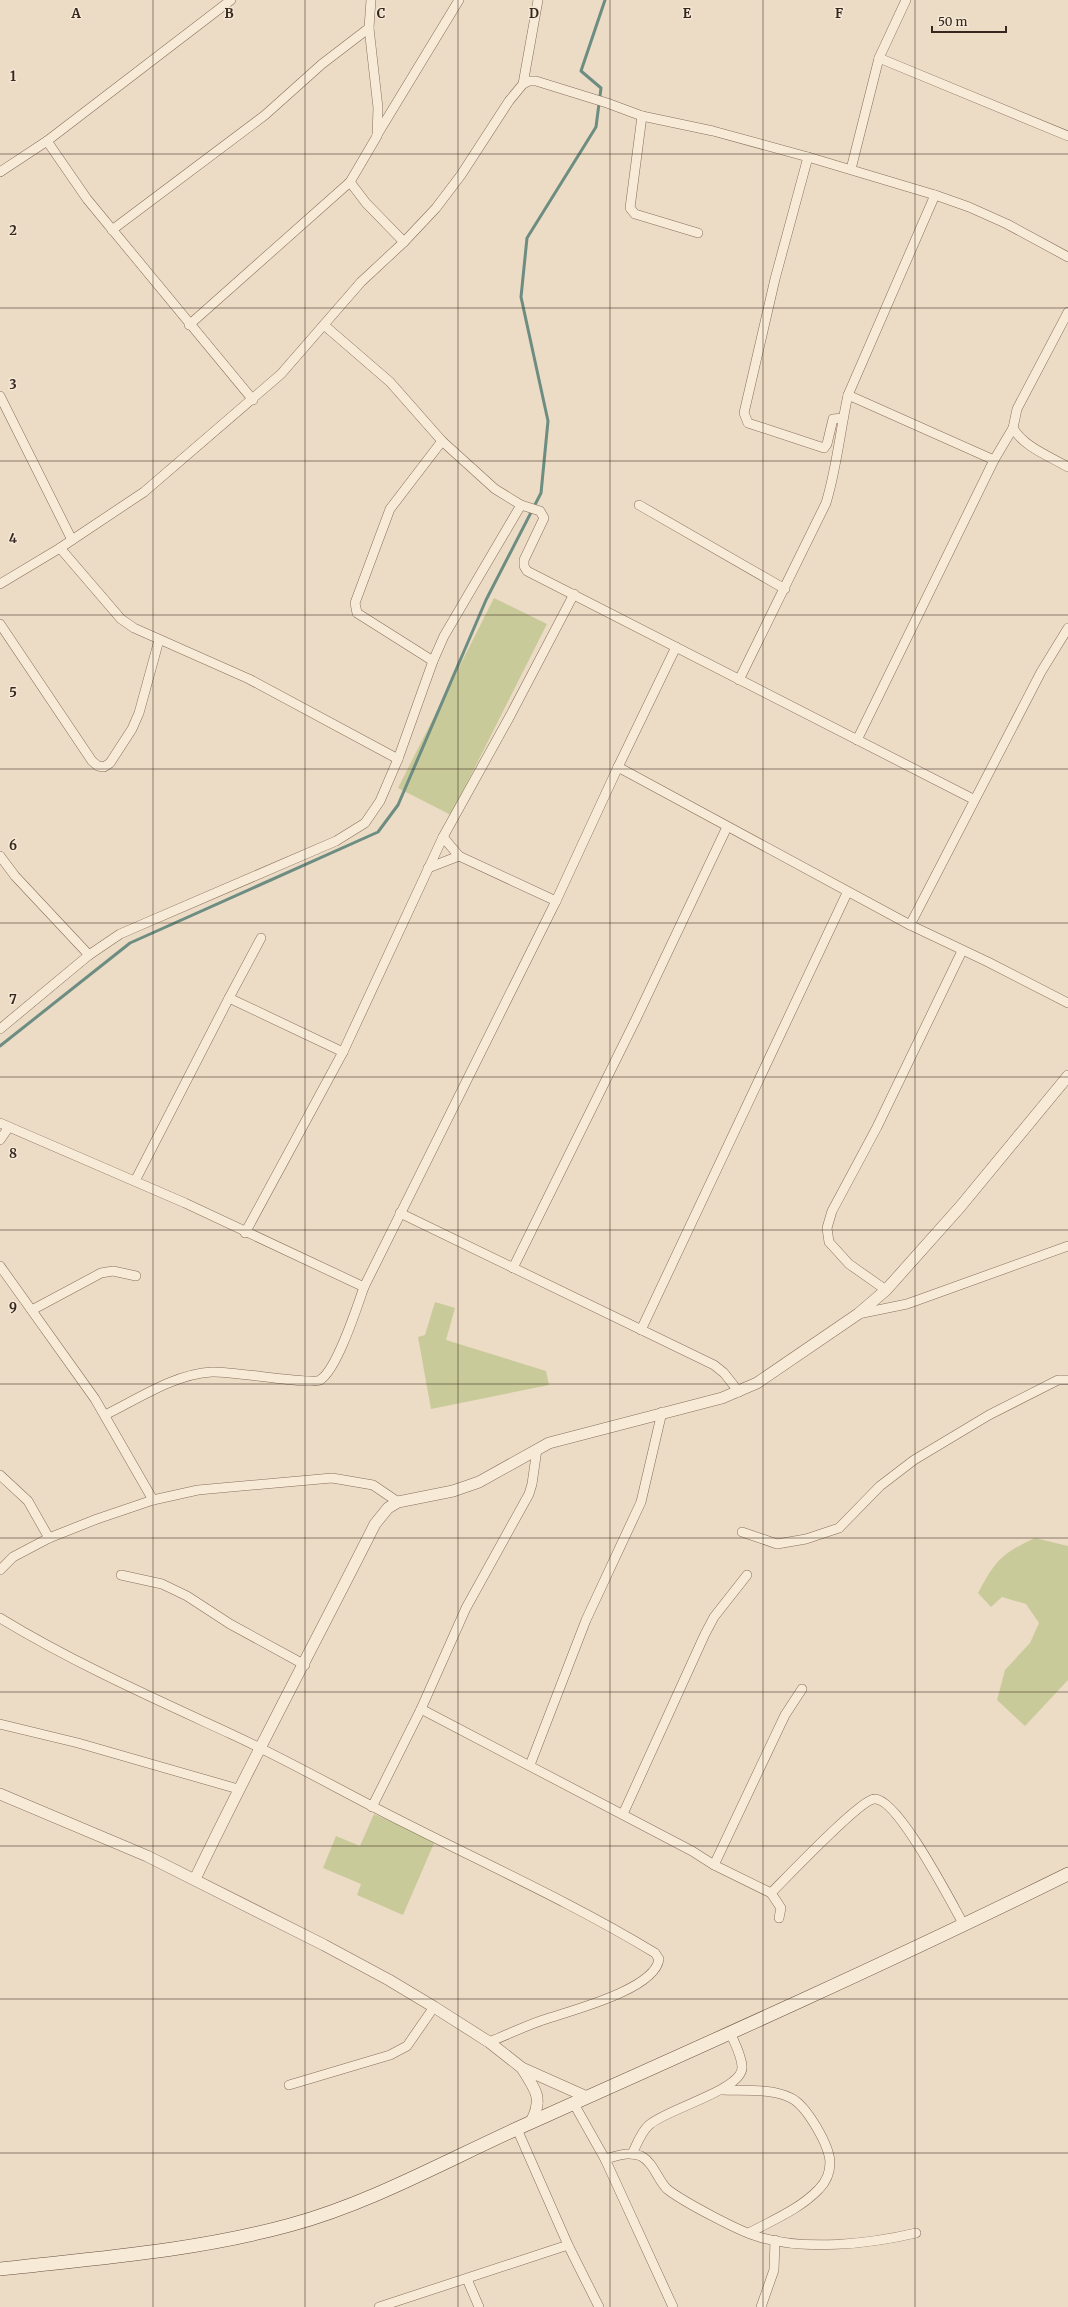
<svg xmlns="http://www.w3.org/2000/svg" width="1068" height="2307" viewBox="0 0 1068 2307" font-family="Merriweather,serif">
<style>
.green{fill:#c9ca99}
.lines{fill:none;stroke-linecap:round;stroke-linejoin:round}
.stream{stroke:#6d8d82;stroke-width:3}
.minor-casing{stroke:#866e5c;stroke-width:10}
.tertiary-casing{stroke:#866e5c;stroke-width:12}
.secondary-casing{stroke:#684f3f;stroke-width:14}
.minor{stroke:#f7ead7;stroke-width:9}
.tertiary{stroke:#f7ead7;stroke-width:11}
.secondary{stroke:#f7ead7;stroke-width:13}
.grid{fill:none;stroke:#37281f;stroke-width:1;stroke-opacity:0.55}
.grid-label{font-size:13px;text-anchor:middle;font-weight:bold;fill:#37281f;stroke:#f4e7d4;stroke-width:3;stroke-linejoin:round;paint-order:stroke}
</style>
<rect width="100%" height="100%" fill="#ecdcc5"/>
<!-- green -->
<g class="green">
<path d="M494,598L547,624L451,815L398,788Z"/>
<path d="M435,1302L455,1308L446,1340L546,1371L549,1385L431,1409L418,1337L425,1335Z"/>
<path d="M1035,1538L1068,1546V1680L1025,1726L997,1700L1005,1670L1030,1643L1039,1623L1026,1604L1002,1597L991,1607L978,1593C996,1560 1001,1554 1035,1538Z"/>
<path d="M374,1814L435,1841L403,1915L357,1895L361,1884L323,1868L336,1836L360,1846Z"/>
</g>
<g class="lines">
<!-- stream -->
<path class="stream" d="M0,1046L130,943L378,832L398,805L486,600L541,493L548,421L521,297L527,238L596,127L601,88L581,71L605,0"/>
<defs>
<g id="minor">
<path d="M371,0L369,28L378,108L377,136L350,182L366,203L404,242"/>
<path d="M879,58L1068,136"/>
<path d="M523,84L538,0"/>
<path d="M642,116L630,208L635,214L698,233"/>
<path d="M377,135L459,0"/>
<path d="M47,141L87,199L253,400"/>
<path d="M808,157L775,279L744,413L748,423L824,448L827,444L833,419L843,418"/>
<path d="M851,169L879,58L906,0"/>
<path d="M0,172L47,141L231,0"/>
<path d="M112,230L265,115L322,64L369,28"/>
<path d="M1068,312L1017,409L1013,428C1024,447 1049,456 1068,467"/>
<path d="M189,325L350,182"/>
<path d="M324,325L390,382L442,441L495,489L521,505L540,511L544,518L524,560V566L527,571L973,799"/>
<path d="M848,395L994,460"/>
<path d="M0,396L72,540"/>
<path d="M442,441L390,509L355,603L357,613L433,661L444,636L521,505"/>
<path d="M639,505L785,589"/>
<path d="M60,548L121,619L134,628L249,679L398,759"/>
<path d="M0,584L60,548L144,492L281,374L361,282L404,242L436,208L461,175L509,101L523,84L529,81H536L607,103L642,116L713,131L808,157L935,195L969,207L1007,224L1068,257"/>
<path d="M0,624L92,761L98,766L104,767L110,763L132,729L139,713L159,640"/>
<path d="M1068,628L1041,672L910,925L988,962L1068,1003"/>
<path d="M739,680L826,503C837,467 840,431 848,395L935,195"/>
<path d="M857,740L994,460L1013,428"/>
<path d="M618,767L910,925"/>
<path d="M443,837L459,856L556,901"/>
<path d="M0,856L15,876L89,955"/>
<path d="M428,868L459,856"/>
<path d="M229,998L261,938"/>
<path d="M0,1029L89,955L120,934L336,841L365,823L380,801L398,759L433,661"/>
<path d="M0,1123L185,1203L364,1287"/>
<path d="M0,1140L9,1127"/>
<path d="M135,1181L229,998L343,1052"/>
<path d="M400,1213L714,1365L724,1373L739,1392"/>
<path d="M245,1233L343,1052L443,837L510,716L574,594"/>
<path d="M0,1266L95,1399L153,1500"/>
<path d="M513,1268L636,1019L727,827"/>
<path d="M886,1290L849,1264L829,1242L827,1228L832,1211L877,1127L962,951"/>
<path d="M32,1310L101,1273L113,1271L136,1276"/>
<path d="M858,1314L907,1304L1068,1246"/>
<path d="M641,1330L847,893"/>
<path d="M105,1415C138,1399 174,1374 212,1372C231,1371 312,1385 320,1380C337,1370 357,1307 364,1287L556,901L618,767L676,647"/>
<path d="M0,1475L28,1501L49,1538"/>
<path d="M742,1532L777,1544L806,1539L839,1528L880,1486L914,1460L989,1415L1058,1380H1068"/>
<path d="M0,1570L13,1557L49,1538L97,1519L153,1500L198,1490L332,1478L373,1485L398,1502"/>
<path d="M121,1575L162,1584L187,1596L230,1624L305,1665"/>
<path d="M0,1618C74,1663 153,1698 231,1734C292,1762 350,1796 409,1825C492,1867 576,1905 655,1953L659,1959C655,1990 569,2011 543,2020C525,2026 507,2035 489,2042"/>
<path d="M421,1709L692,1851L714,1865L771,1893L781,1908L779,1918"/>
<path d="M0,1724L78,1743L238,1789"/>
<path d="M530,1765L586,1620L641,1502L662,1412"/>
<path d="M372,1807L421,1709L466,1608L529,1494L532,1484L537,1449"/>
<path d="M623,1814L705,1634L714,1617L747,1575"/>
<path d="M714,1865L785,1715L802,1689"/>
<path d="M771,1893C785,1879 860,1800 874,1799C897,1796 952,1904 964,1925"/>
<path d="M289,2085L390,2055L407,2046L434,2007"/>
<path d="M722,2090C744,2091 771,2088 791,2098C807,2106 829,2145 830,2162C830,2172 826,2182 819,2189C800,2209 773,2220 749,2233"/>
<path d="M574,2104L605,2159L673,2307"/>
<path d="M632,2154C637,2144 641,2132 649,2125C666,2109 743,2090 742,2067C742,2056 734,2042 730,2032"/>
<path d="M605,2159C617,2156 629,2151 641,2156C654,2163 657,2179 667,2189C682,2201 740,2232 759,2237C806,2251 869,2244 916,2233"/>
<path d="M568,2245L599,2307"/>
<path d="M467,2279L479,2307"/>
<path d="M379,2307L568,2245L517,2129"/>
<path d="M761,2307L774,2270L775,2240"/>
</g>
<g id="tertiary">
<path d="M0,1794L147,1856L324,1945L389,1980L434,2007L489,2042L522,2068L587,2097"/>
<path d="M195,1879C252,1760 315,1643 375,1524L388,1508L398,1502L453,1491L479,1482L549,1443L722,1398L757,1383L858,1314L886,1290L960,1207L1068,1076"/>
<path d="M522,2068C535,2090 544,2097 531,2122"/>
</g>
<path id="secondary" d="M0,2269C98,2258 195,2251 290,2225C375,2202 454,2156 534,2121C713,2041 892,1961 1068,1874"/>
</defs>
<!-- minor casing -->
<use href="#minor" class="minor-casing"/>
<!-- tertiary casing -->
<use href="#tertiary" class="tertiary-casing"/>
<!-- secondary casing -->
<use href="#secondary" class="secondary-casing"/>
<!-- minor -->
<use href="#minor" class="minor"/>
<!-- tertiary -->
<use href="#tertiary" class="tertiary"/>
<!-- secondary -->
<use href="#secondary" class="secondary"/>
</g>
<!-- grid -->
<path class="grid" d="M153,0V2307M305,0V2307M458,0V2307M610,0V2307M763,0V2307M915,0V2307M0,154H1068M0,308H1068M0,461H1068M0,615H1068M0,769H1068M0,923H1068M0,1077H1068M0,1230H1068M0,1384H1068M0,1538H1068M0,1692H1068M0,1846H1068M0,1999H1068M0,2153H1068"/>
<g class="grid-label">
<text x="76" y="18">A</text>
<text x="229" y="18">B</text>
<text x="381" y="18">C</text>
<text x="534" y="18">D</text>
<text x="687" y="18">E</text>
<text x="839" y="18">F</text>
<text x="13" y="81">1</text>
<text x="13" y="235">2</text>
<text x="13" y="389">3</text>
<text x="13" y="543">4</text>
<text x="13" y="697">5</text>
<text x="13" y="850">6</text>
<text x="13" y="1004">7</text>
<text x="13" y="1158">8</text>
<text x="13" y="1312">9</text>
</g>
<!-- scale -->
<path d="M932 26v6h74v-6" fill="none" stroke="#37281f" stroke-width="2"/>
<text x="938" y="26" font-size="12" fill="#37281f" stroke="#f4e7d4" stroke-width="3" paint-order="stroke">50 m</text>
</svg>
